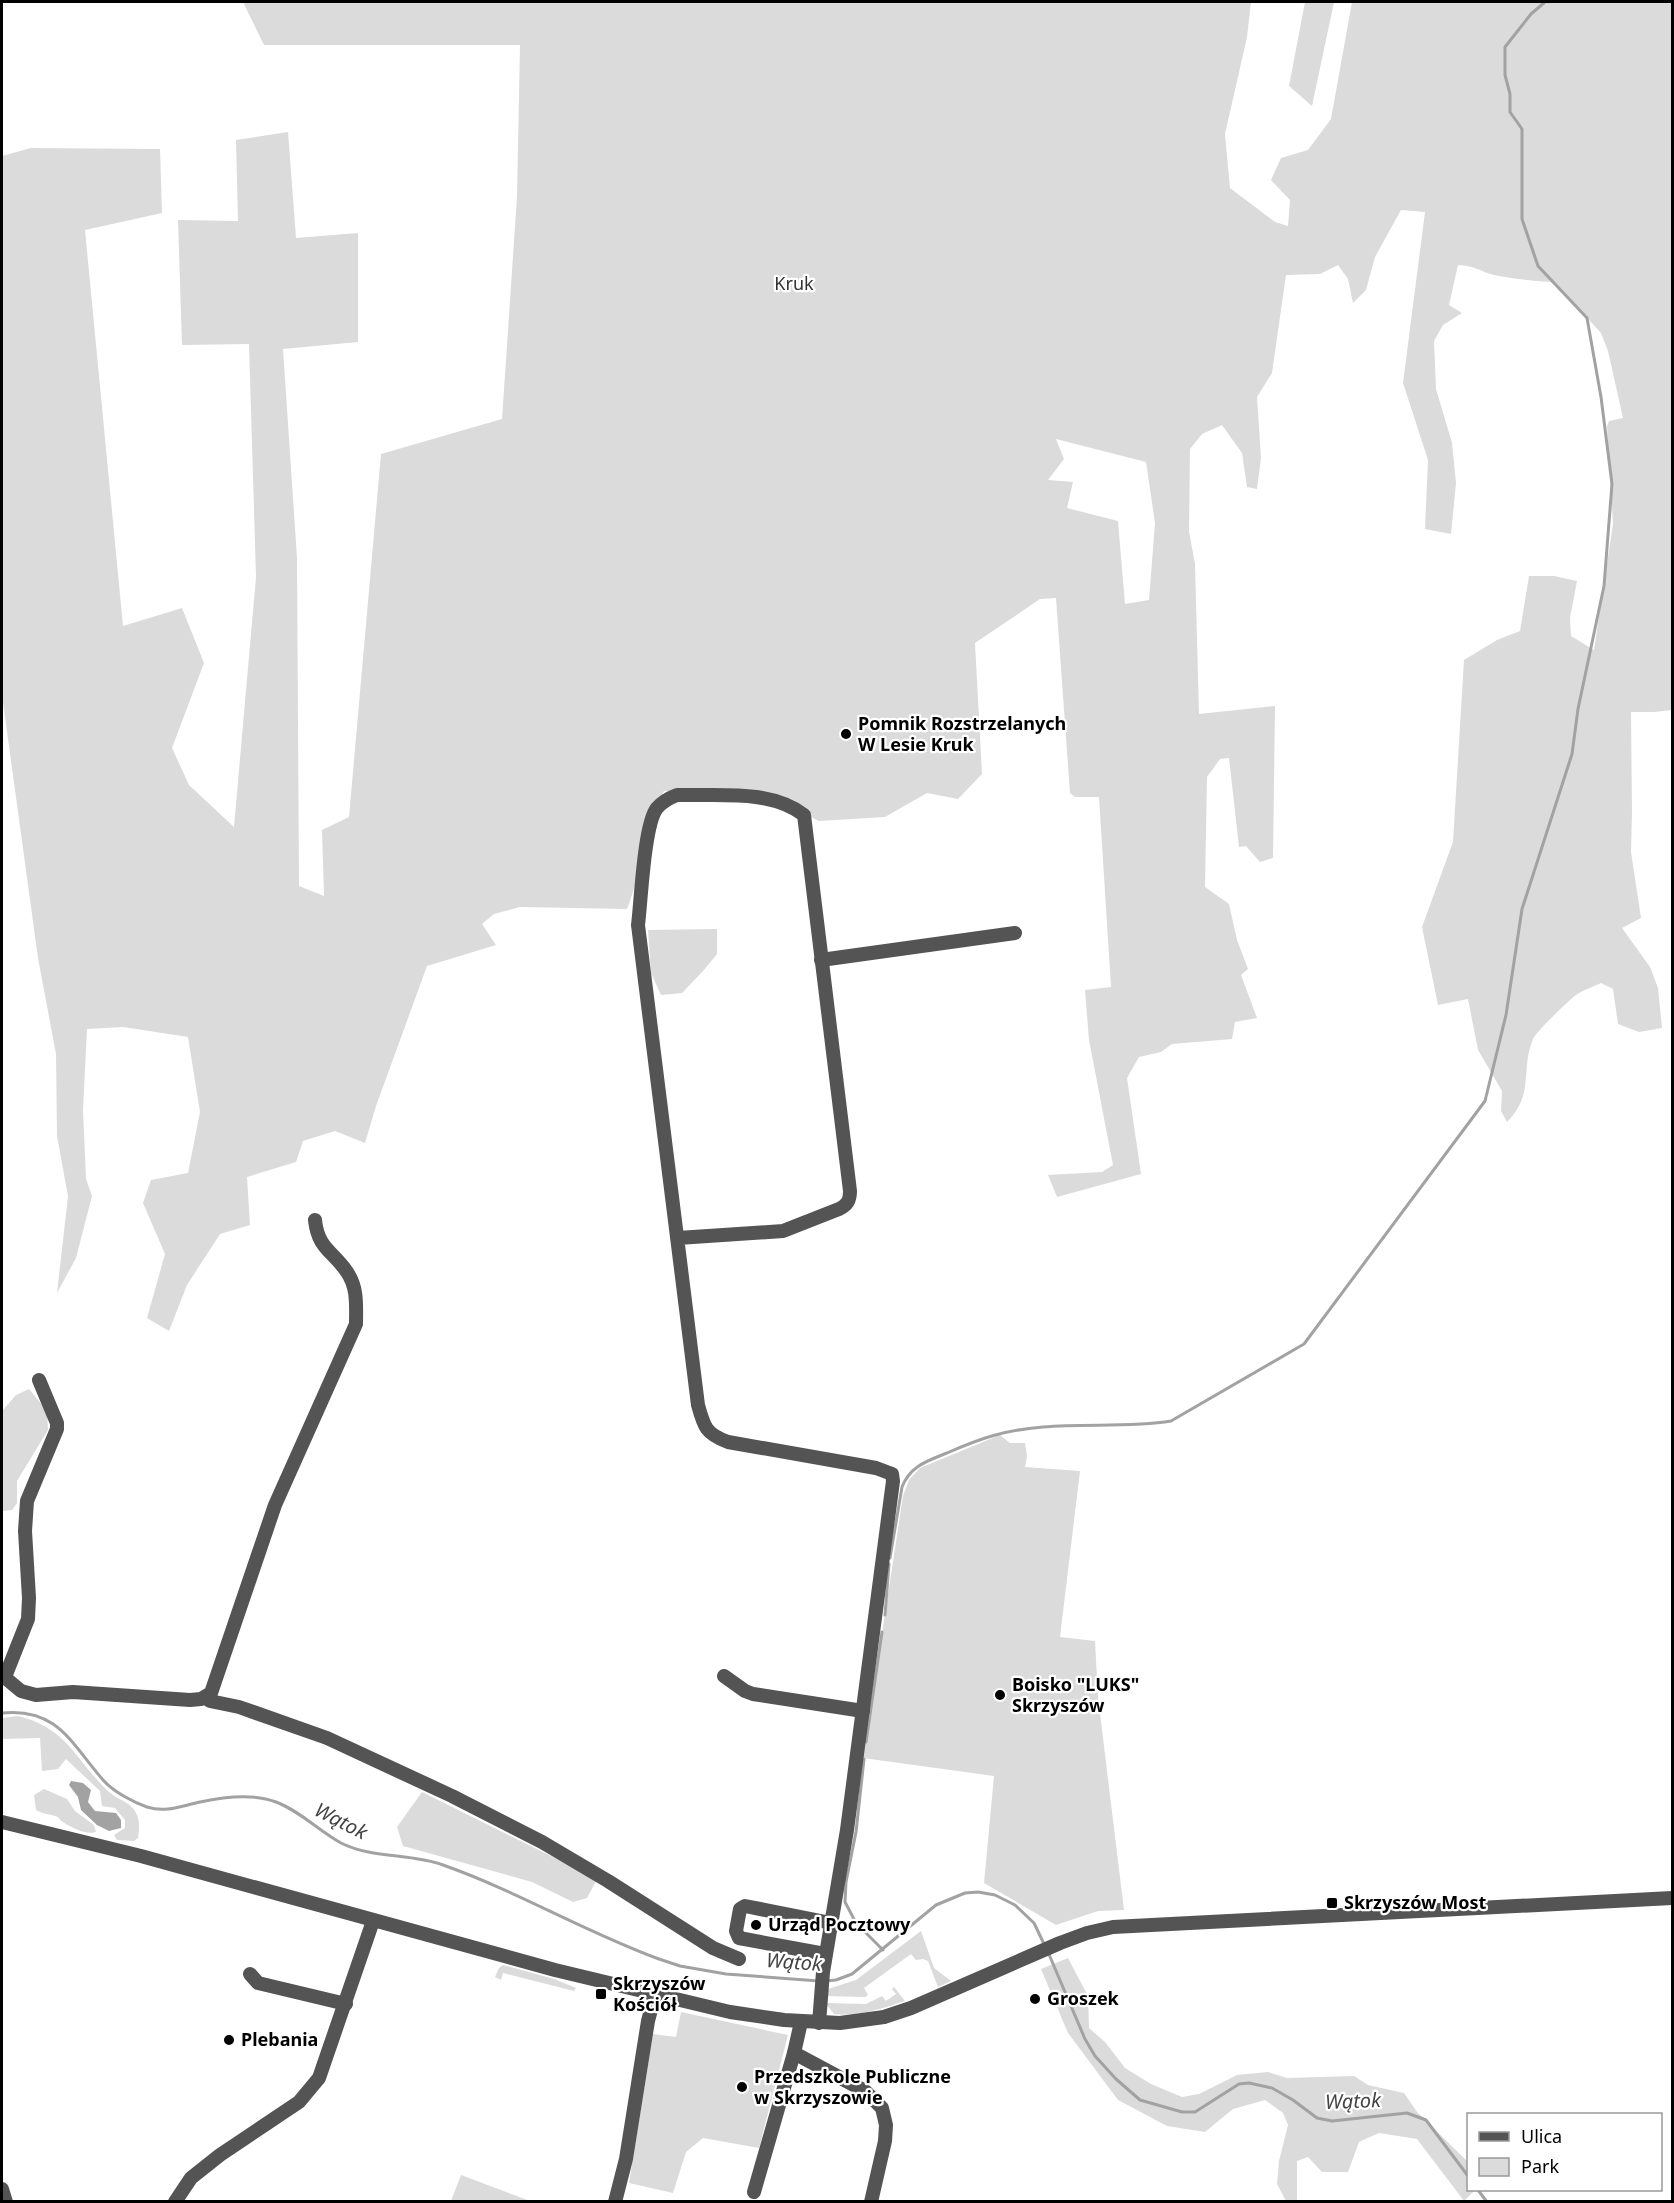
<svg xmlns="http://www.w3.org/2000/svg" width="1674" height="2203" viewBox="0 0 1674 2203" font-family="'Noto Sans',sans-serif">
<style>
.green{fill:#dbdbdb;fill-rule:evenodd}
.water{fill:#a2a2a2}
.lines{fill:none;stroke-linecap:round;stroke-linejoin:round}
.stream{stroke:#a2a2a2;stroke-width:3}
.minor{stroke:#545454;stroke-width:14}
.poi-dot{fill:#000;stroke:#fff;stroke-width:2}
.labels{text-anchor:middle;stroke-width:4.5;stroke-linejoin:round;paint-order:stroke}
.park-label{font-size:18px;fill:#323232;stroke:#fff}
.poi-label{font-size:18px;font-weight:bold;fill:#000;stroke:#fff;text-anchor:start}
.water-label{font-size:20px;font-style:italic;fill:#434343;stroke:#fff}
</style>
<rect width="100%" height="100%" fill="#fff"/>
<!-- green -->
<g class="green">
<path d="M243,2H1251L1247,37L1225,134L1230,188L1275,222L1288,226L1290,200L1271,180L1281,158L1308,150L1331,119L1352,2H1672V710L1654,712H1631L1632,812L1631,852L1641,918L1622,928L1650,967L1658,988L1662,1028L1639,1032L1618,1024L1613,989L1601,983C1593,987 1583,990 1576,995C1569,1000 1535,1033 1533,1039C1520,1070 1535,1094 1507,1122L1501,1111L1502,1091L1478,1050L1468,999L1438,1005L1422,927L1453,842L1464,660L1497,640L1520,631L1529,576H1554L1577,581L1570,618L1571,636L1594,650L1613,524L1607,426L1609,421L1623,418L1608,351L1601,333L1554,282C1534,281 1514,279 1494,275C1479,271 1476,266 1458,265L1449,305L1462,313L1443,325L1434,341L1436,389L1452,443L1456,483L1451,534L1425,529L1428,460L1403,383L1425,212L1401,210L1375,257L1366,290L1353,303L1348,279L1338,265L1320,274L1286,275L1272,373L1257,397L1261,458L1257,489L1247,487L1242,453L1222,425L1202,434L1190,449L1189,531L1195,564L1199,714L1275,706L1273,858L1260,862L1246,846L1239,847L1229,758L1220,759L1207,777L1205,887L1229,904L1237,940L1248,969L1241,975L1257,1018L1235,1022L1232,1039L1172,1044L1161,1052L1139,1057L1127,1078L1141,1174L1057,1197L1048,1175L1102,1172L1113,1165L1089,1040L1085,990L1111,987L1099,797H1075L1070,793L1056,598L1040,599L975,643L982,774L958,799L927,793L885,817L819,821L763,793L664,791C642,826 643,870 627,909L520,907L494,914L482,924L496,945L427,966L376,1106L365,1143L335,1131L303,1141L296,1162L247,1177L250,1225L220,1234L187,1285L169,1331L147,1318L165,1254L143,1203L151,1180L188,1173L200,1112L188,1037L123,1027L87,1029L83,1110L86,1179L92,1196L76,1258L57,1293L68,1196L57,1136L56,1054L38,958L2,695V156L31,148L160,149L162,213L85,230L123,626L182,608L204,663L172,748L189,785L234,827L256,577L249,344L182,345L178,220L238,221L236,140L288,132L296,238L358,233V342L283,349L297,558L299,886L324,896L322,830L349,817L381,454L502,419L517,197L520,45H264ZM1056,439L1146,462L1155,523L1149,600L1125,604L1118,521L1067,508L1073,482L1048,480L1064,459Z"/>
<path d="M1305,2H1334L1312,106L1289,86Z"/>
<path d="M717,929V954L703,971L682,993L661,995L651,973L648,930Z"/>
<path d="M29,1389L47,1411L48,1430L17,1481V1503L12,1510L2,1511V1411L16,1395Z"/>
<path d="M1000,1435L1010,1443H1025L1027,1456L1025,1467L1080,1471L1060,1637L1095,1641L1098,1697L1124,1910L1098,1911L1056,1925L984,1883L994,1776L863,1758L903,1496L909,1480L920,1468Z"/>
<path d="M18,1716C69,1729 74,1759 109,1792C119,1801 131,1801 137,1815C140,1822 139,1831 138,1838L134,1841L117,1840L114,1835L125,1828V1820L115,1808L102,1806L100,1791L66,1759L58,1769L42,1771L40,1738L2,1739V1718Z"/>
<path d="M44,1789L67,1799L75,1811L94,1825L96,1832C86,1835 72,1828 63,1822C58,1819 61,1818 55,1816C48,1814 43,1814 36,1810L34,1795Z"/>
<path d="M422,1792L569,1865L601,1872L587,1898L573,1902L532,1882L403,1846L397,1827Z"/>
<path d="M921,1931L934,1968L951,1981L938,1987L928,1961L923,1959L916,1960L911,1954L864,1988L868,1995L865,1997L824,1996L825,1990L856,1980Z"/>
<path d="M1068,1958L1088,1996L1089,2028L1105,2042L1125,2068L1151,2084L1182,2097L1199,2094L1237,2075L1268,2072L1287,2078L1354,2076L1368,2085L1404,2093L1417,2112L1467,2161L1468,2164V2190H1475L1464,2201L1417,2139L1379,2133L1359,2142L1348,2172H1322L1308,2157L1297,2161V2201H1286L1277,2184L1279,2161L1288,2125L1283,2113L1265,2100L1233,2109L1205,2132L1167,2126L1118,2100L1068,2033L1041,1969Z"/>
<path d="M503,1965L554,1979L576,1988L574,1991L503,1973L501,1980L495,1977L499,1968Z"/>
<path d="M894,1987L905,2001C884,2008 857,2017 834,2014L827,2005V2003L866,2004L882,1996L886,2001L896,1994L892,1989Z"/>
<path d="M681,2012L788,2035L759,2148L703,2138L686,2152L673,2193L629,2183L653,2034L676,2037Z"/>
<path d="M461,2175L530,2201H451Z"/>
</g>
<!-- water -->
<path class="water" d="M71,1781L83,1783L91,1790L88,1802L95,1811L116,1813L121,1820V1828L109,1831L97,1825L81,1810L78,1797L69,1785Z"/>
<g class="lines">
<!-- stream -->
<g class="stream">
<path d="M890,1558L902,1487C910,1466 927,1461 947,1453C981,1438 1005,1430 1043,1427C1086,1423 1129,1428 1171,1421L1304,1344L1485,1101L1506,1015L1522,909L1572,754L1578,709L1604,586L1612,484L1601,397L1587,318L1538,266L1522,219V129L1510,112V94L1505,75V47L1531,14L1545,2"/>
<path d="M885,1615L889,1564"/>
<path d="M2,1713C58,1707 72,1745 104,1781C114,1792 133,1802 147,1807C166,1813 181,1806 200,1802C223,1797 253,1793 276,1802C300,1811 319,1831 341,1843C373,1859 410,1853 443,1865C517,1891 585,1932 659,1959L680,1966L726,1974L819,1981"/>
<path d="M866,1742L882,1632"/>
<path d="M864,1759L856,1832L846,1882L845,1902L856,1923L883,1950"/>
<path d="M1048,1952L1085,2039L1095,2056L1116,2079L1140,2100L1182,2112H1195L1239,2084L1249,2083L1272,2088L1293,2100L1317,2118L1332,2121L1407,2113L1426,2120L1468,2176"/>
<path d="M825,1981L836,1980L852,1974L936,1905L965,1893L978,1892L995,1895L1015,1905L1034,1923L1045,1946"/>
<path d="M1478,2190L1487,2202"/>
</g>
<!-- minor -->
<g class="minor">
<path d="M821,960L1015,933"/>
<path d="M678,1238L783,1231L839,1209C847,1205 850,1201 850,1191L804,815C770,789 718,796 677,795C669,798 663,801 657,808C644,824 641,902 638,925L698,1405C704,1427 706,1434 728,1442L876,1468L892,1474L893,1481L847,1830L823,1972L819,2023"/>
<path d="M2,1675L21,1691L36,1695L73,1692L190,1700L201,1699L211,1693L275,1505L356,1324C356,1306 358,1288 347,1272C333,1251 318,1249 315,1220"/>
<path d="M724,1676L745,1691L753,1694L863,1711"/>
<path d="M5,1677L28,1619L29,1598L25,1531L27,1501L57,1429V1423L39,1380"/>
<path d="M206,1698L210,1701L239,1707L327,1738L452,1796L542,1842L608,1881L713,1948L739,1959"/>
<path d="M2,1822L141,1856L555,1970L730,2012L784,2020L840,2023L884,2017L911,2008L1060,1943L1087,1933L1113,1927L1672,1898"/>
<path d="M825,1954L739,1938L736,1931L740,1909L745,1906L831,1923"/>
<path d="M250,1974L258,1983L346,2004"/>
<path d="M794,2053L865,2091L882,2108L886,2125L885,2141L871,2202"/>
<path d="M2,2189L6,2202"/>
<path d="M754,2192L794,2053L801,2022"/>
<path d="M175,2202L191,2178L220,2155L299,2102L319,2078L373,1921"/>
<path d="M615,2202L626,2159L648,2021L655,1995"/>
</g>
</g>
<!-- markers -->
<g class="poi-dot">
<circle cx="846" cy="734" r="6"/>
<circle cx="1000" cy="1695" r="6"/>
<rect x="1326" y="1897" width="12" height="12" rx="3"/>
<circle cx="756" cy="1925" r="6"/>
<rect x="595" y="1988" width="12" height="12" rx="3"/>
<circle cx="1035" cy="1999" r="6"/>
<circle cx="229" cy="2040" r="6"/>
<circle cx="742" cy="2087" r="6"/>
</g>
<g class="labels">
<!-- park labels -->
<g class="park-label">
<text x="794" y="290">Kruk</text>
</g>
<!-- poi labels -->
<g class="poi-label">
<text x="858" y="730">Pomnik Rozstrzelanych<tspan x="858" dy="21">W Lesie Kruk</tspan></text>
<text x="1012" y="1691">Boisko "LUKS"<tspan x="1012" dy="21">Skrzyszów</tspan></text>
<text x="1344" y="1909">Skrzyszów Most</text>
<text x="768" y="1931">Urząd Pocztowy</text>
<text x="613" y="1990">Skrzyszów<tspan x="613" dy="21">Kościół</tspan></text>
<text x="1047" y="2005">Groszek</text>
<text x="241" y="2046">Plebania</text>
<text x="754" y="2083">Przedszkole Publiczne<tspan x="754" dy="21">w Skrzyszowie</tspan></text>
</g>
<!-- water labels -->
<g class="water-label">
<text transform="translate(341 1821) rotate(27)" y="7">Wątok</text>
<text transform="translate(794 1962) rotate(4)" y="7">Wątok</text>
<text transform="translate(1353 2101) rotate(-2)" y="7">Wątok</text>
</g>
</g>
<!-- border -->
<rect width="1674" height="2203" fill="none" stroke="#000000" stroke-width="6"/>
<!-- legend -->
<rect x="1467" y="2113" width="195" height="78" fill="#ffffff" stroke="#999999" stroke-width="1.5"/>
<rect x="1479" y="2132" width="30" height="9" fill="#545454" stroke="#999999" stroke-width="1.5"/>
<text x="1521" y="2143" font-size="18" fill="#000000">Ulica</text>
<rect x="1479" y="2158" width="30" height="18" fill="#dbdbdb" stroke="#999999" stroke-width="1.5"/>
<text x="1521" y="2173" font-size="18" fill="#000000">Park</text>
</svg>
